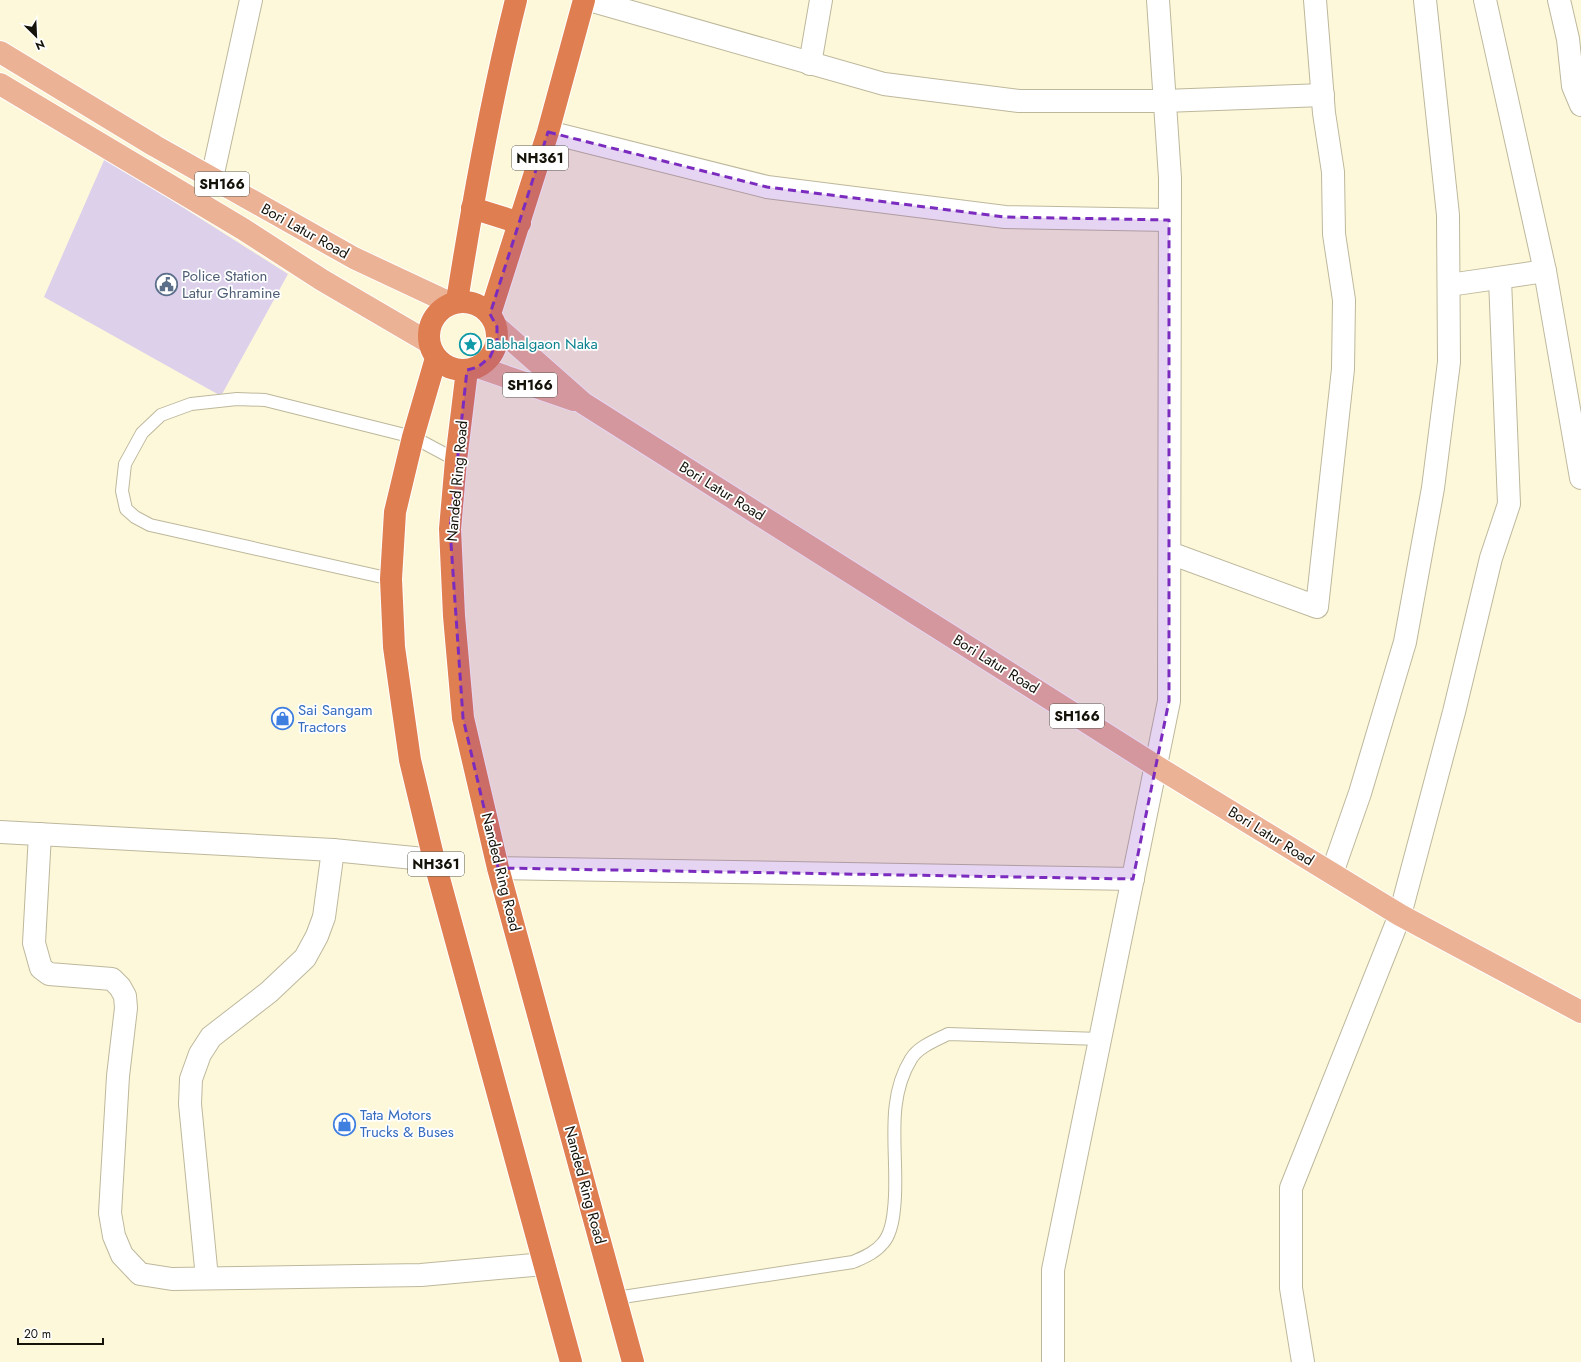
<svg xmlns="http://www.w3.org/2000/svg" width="1581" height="1362" viewBox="0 0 1581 1362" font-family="Jost,sans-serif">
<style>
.building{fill:#dcd0eb}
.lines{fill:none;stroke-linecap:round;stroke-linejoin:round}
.lane-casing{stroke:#bdb89c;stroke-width:14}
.street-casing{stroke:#bdb89c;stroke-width:24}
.primary-casing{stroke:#fff;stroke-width:24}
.highway-casing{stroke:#fff;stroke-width:24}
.lane{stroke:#fff;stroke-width:12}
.street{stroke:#fff;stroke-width:22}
.primary{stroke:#ecb296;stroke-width:22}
.highway{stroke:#df7e50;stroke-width:22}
.marked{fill:#7b2cbf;fill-opacity:0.2;stroke:#7b2cbf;stroke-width:3;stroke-dasharray:8 5;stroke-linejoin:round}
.labels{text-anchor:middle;stroke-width:3.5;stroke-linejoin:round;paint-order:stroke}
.shield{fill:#fff;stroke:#5b5a53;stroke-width:1}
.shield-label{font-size:14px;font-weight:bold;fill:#151309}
.street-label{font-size:15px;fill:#151309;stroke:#fff}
.service-label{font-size:15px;fill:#4e5e75;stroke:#fff;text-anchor:start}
.culture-label{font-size:15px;fill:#0d838f;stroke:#fff;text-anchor:start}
.shop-label{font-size:15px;fill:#366cbe;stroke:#fff;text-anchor:start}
</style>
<rect width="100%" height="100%" fill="#fef8db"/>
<!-- building -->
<path class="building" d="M105,158L288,274L221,396L44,297Z"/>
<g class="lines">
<defs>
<g id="lane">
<path d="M391,579L150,525L135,517L126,509L122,491L125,464L142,433L161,415L191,404L237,399L265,400L413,437L456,460"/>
<path d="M616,1298L853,1262C864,1257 875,1253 883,1243C891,1234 893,1220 894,1209C900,1160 883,1104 911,1059C918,1047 936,1040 948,1034L1100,1039"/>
</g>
<g id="street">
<path d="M589,0L884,84L1019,101H1164L1323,95"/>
<path d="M1485,0L1545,271L1581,478"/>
<path d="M1559,0L1568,39L1573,86L1581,105"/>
<path d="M810,64L821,0"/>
<path d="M548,132L767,187L1005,217L1169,220"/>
<path d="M212,178L251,0"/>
<path d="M1449,285L1545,271"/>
<path d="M1170,553L1317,607L1343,369L1344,300L1334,234L1333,172L1324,113L1315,0"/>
<path d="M0,832L333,850L434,860"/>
<path d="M40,834L34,943L41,968L49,974L112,979L120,987L125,996L126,1008L118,1076L110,1213L114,1236L122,1255L140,1274L172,1279L421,1275L544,1264"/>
<path d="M498,868L1133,879"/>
<path d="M1332,873L1360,793L1405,642L1433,488L1449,362L1448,215L1425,0"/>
<path d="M207,1278L190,1104L191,1079L200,1054L211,1037L269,992L305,958L317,936L324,917L333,850"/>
<path d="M1053,1362V1270L1169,701L1170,178L1158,0"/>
<path d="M1303,1362L1291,1288V1188L1400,915L1454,712L1491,558L1509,504L1500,279"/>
</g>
<g id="primary">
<path d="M0,52L155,146L354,258L450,303"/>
<path d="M0,84L243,229L322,280L428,342"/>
<path d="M497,327L583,403L1156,766L1400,915L1581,1012"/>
<path d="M478,367L574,400"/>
</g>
<g id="highway">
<path d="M472,208L520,223"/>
<path d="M457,301C473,200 491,99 516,0"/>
<circle cx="463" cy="336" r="34"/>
<path d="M490,314L548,132L584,0"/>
<path d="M436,358L413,437L395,512L391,579L394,647L410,760L434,860L571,1362"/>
<path d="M467,370L456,460L450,529L454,616L463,718L498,868L633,1362"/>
</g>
</defs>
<!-- lane casing -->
<use href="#lane" class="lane-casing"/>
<!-- street casing -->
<use href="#street" class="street-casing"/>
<!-- primary casing -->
<use href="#primary" class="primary-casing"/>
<!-- highway casing -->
<use href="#highway" class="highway-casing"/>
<!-- lane -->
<use href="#lane" class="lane"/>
<!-- street -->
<use href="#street" class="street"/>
<!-- primary -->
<use href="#primary" class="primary"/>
<!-- highway -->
<use href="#highway" class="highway"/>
</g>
<!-- marked area -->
<path class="marked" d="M548,132L767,187L1005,217L1169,220V701L1133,879L498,868L463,718L450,529L467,370L478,367L490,357L497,342V327L490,314Z"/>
<!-- icons -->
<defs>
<symbol id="civic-ring" viewBox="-11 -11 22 22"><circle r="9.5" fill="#fff" stroke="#5c6f8a" stroke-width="1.5"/><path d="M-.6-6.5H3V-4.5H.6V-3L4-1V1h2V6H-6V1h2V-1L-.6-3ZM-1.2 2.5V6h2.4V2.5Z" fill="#5c6f8a"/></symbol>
<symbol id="sight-ring" viewBox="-11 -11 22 22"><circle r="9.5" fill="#fff" stroke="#0f9aa8" stroke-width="1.5"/><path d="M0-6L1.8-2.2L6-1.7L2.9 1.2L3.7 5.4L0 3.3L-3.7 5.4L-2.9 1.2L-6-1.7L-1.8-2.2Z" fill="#0f9aa8"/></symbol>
<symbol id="shop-ring" viewBox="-11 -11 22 22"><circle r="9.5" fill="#fff" stroke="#3f7fe0" stroke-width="1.5"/><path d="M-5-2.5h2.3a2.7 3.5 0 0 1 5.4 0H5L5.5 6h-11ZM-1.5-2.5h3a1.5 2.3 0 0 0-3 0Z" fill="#3f7fe0"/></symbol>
</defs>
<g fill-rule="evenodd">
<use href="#civic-ring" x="154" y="272" width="25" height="25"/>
<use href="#sight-ring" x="458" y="332" width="25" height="25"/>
<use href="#shop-ring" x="270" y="706" width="25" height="25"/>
<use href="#shop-ring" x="332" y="1112" width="25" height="25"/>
</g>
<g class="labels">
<!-- shield labels -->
<g class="shield">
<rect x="512" y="146" width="56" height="24" rx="3"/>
<rect x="195" y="172" width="54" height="24" rx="3"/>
<rect x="503" y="373" width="54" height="24" rx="3"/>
<rect x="1050" y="704" width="54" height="24" rx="3"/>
<rect x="408" y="852" width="56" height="24" rx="3"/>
</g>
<g class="shield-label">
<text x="540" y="163">NH361</text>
<text x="222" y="189">SH166</text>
<text x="530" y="390">SH166</text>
<text x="1077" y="721">SH166</text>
<text x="436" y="869">NH361</text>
</g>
<!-- street labels -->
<g class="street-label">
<text transform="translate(305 231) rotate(29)" y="5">Bori Latur Road</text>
<text transform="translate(457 481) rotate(-85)" y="5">Nanded Ring Road</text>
<text transform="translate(722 491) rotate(32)" y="5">Bori Latur Road</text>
<text transform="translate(996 664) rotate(32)" y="5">Bori Latur Road</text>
<text transform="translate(1271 836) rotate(32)" y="5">Bori Latur Road</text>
<text transform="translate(501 872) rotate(76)" y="5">Nanded Ring Road</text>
<text transform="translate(585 1185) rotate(75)" y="5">Nanded Ring Road</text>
</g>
<!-- service labels -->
<g class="service-label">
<text x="182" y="281">Police Station<tspan x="182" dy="17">Latur Ghramine</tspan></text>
</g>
<!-- culture labels -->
<g class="culture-label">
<text x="486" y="349">Babhalgaon Naka</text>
</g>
<!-- shop labels -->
<g class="shop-label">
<text x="298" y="715">Sai Sangam<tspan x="298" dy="17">Tractors</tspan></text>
<text x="360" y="1120">Tata Motors<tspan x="360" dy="17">Trucks &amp; Buses</tspan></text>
</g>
</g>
<!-- north arrow -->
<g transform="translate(36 36) rotate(156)" stroke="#ffffff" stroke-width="3" paint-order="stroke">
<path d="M0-3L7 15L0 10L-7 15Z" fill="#151309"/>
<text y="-6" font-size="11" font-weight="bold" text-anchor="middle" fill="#151309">N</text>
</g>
<!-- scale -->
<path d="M18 1338v6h85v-6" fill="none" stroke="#151309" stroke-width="2"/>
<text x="24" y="1338" font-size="12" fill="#151309" stroke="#ffffff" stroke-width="3" paint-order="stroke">20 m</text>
</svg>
